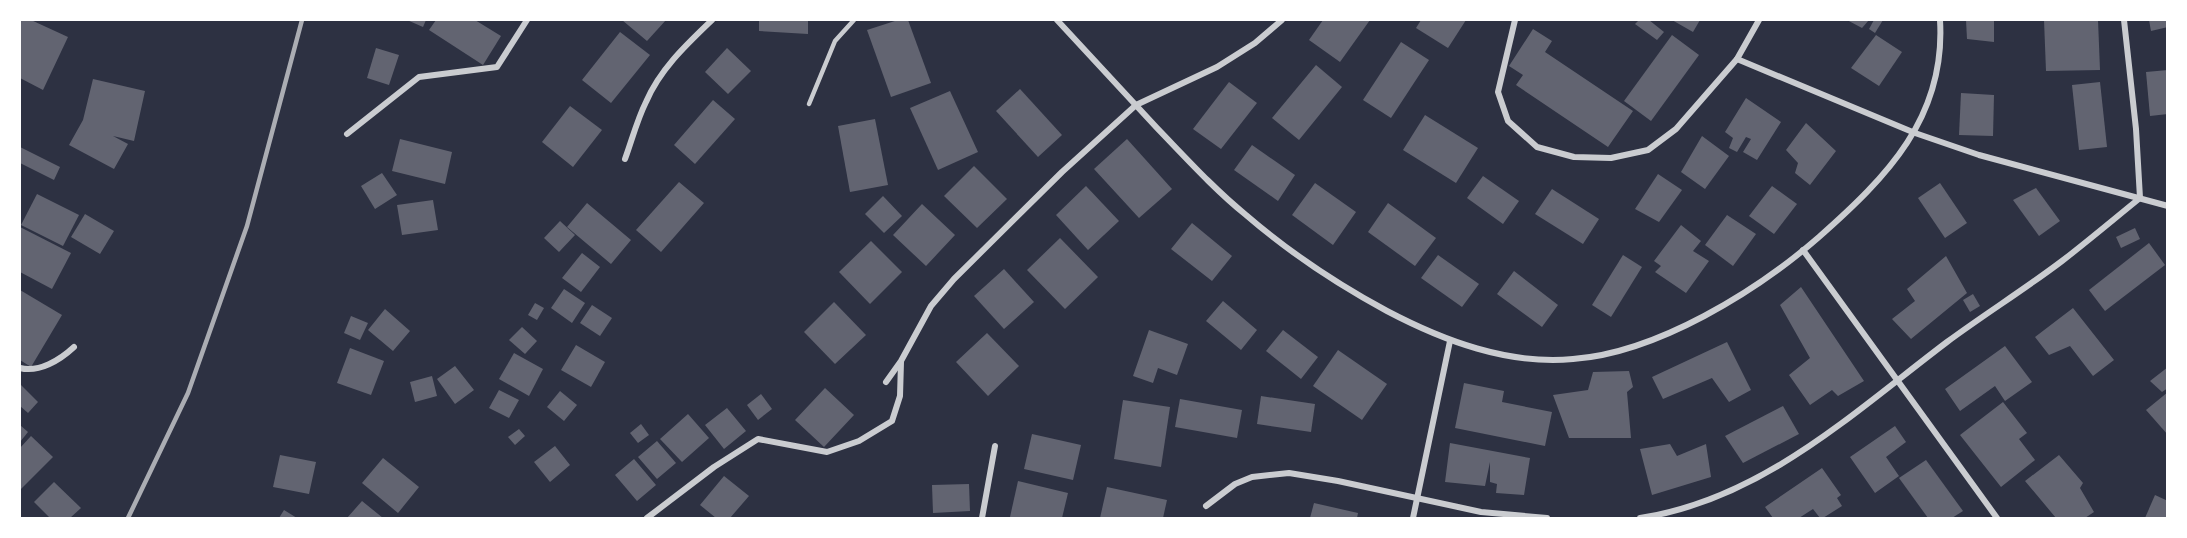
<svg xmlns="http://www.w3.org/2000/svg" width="2187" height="538" viewBox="0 0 2187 538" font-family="'Roboto Condensed',sans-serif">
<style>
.building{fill:#626471}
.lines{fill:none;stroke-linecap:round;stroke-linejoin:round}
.service{stroke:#caccd0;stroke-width:4.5}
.minor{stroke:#caccd0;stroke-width:6}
.rail{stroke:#abadb3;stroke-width:4.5}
</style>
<rect width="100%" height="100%" fill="#2d3142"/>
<!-- building -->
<g class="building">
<path d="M20,20H31L68,37L43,90L20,78Z"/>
<path d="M407,20H426L423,27Z"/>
<path d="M436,20H475L501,36L483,65L429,30Z"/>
<path d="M622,20H666L647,41Z"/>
<path d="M759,20H808V34L759,31Z"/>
<path d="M898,20H908L931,83L891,97L867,30Z"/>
<path d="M1323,20H1370L1340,62L1309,40Z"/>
<path d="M1421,20H1466L1448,48L1416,28Z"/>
<path d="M1639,20H1649L1664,32L1657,40L1635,24Z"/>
<path d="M1672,20H1700L1693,32Z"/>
<path d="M1847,20H1869L1862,28Z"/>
<path d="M1874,20H1883L1875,33L1869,29Z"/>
<path d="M1966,20H1994V42L1967,39Z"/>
<path d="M2044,20H2098L2100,70L2046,71Z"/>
<path d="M2149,20H2168V27L2151,31Z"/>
<path d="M1533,29L1552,41L1545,52L1633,111L1608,147L1516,85L1523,75L1509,66Z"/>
<path d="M620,32L650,55L611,103L582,80Z"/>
<path d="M1672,35L1699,55L1651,121L1624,101Z"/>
<path d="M1876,35L1902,52L1879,86L1851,68Z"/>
<path d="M1401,42L1429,60L1391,118L1363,100Z"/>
<path d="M376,48L399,55L389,85L367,78Z"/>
<path d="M727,48L751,71L728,94L705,72Z"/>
<path d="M1316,65L1342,87L1299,140L1272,118Z"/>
<path d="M2168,70V114L2150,116L2146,72Z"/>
<path d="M93,79L145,91L134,141L113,136L128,144L114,169L69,145L83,120Z"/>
<path d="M1229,82L1257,103L1221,149L1193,129Z"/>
<path d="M2100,82L2107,147L2079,150L2072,85Z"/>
<path d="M1020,89L1062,135L1038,157L996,111Z"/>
<path d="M950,91L978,152L938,170L910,108Z"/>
<path d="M1961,93L1994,95L1993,136L1959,135Z"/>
<path d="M1746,98L1781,122L1757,160L1743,152L1751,139L1746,137L1737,152L1729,148L1733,138L1725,132Z"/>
<path d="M713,100L735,119L695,164L674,145Z"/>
<path d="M570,106L602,130L573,167L542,142Z"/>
<path d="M1425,115L1478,148L1456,183L1403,150Z"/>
<path d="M875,119L888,185L850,192L838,126Z"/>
<path d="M1806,123L1836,151L1810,185L1795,173L1798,163L1786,150Z"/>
<path d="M1702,136L1729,156L1705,189L1681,172Z"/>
<path d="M400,139L452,152L445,184L392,171Z"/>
<path d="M1127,139L1172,189L1139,218L1094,169Z"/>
<path d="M1252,145L1295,175L1278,201L1234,170Z"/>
<path d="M20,147L60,167L54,180L20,163Z"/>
<path d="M974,166L1007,199L977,228L944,196Z"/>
<path d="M382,173L397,195L375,209L361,186Z"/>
<path d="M1658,174L1682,190L1659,222L1635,209Z"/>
<path d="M1483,176L1519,201L1503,224L1467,198Z"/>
<path d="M679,182L704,203L661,252L636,230Z"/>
<path d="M1315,183L1356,212L1333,245L1292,215Z"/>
<path d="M1940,183L1967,223L1945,238L1918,198Z"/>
<path d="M1086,186L1119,221L1088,250L1056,215Z"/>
<path d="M1772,186L1797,204L1774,234L1749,216Z"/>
<path d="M2036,188L2060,221L2039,236L2013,200Z"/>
<path d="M1552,189L1599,219L1583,244L1535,214Z"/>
<path d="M37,194L79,215L63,246L21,225Z"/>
<path d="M883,196L902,216L884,233L865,214Z"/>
<path d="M433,200L438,230L402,235L397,205Z"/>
<path d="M587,203L631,240L611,264L567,227Z"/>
<path d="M1388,203L1436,238L1415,266L1368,232Z"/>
<path d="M922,204L955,235L926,266L893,235Z"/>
<path d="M85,214L114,231L100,254L71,237Z"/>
<path d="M1727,215L1756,234L1733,266L1705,245Z"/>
<path d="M560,221L575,235L559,252L544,238Z"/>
<path d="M1192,223L1232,256L1212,281L1171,249Z"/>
<path d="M1681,225L1701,241L1693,251L1709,261L1686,293L1655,272L1661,266L1654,261Z"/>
<path d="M20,227L71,253L52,289L20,272Z"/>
<path d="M2135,228L2140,239L2121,248L2116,237Z"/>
<path d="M1060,238L1098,277L1065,309L1027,270Z"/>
<path d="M871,241L902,272L870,304L839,272Z"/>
<path d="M2149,243L2165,265L2105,311L2089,290Z"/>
<path d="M582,253L600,267L581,292L562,278Z"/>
<path d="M1438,255L1479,284L1462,307L1421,278Z"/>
<path d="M1623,255L1642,267L1611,317L1592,305Z"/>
<path d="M1946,256L1967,293L1911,339L1892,319L1915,301L1907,289Z"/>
<path d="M1004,269L1034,302L1004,329L974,296Z"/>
<path d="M1514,271L1558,305L1542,327L1497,294Z"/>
<path d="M1801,287L1864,381L1838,396L1832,390L1810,405L1789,375L1810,358L1780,305Z"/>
<path d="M564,289L585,303L572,323L551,308Z"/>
<path d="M20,290L62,315L31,367L20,360Z"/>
<path d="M1973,294L1980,306L1970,312L1963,300Z"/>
<path d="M1223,301L1257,330L1241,350L1206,321Z"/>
<path d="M834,302L866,335L835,364L804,332Z"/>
<path d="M535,303L544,308L537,320L528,315Z"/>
<path d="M592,305L612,318L600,336L580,323Z"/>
<path d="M2073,308L2114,360L2093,376L2070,346L2049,355L2035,337Z"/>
<path d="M385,309L410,331L393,351L368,330Z"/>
<path d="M351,316L368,323L360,340L344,333Z"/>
<path d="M522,327L537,341L525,354L509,340Z"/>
<path d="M1149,330L1188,344L1177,375L1158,368L1153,383L1133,376Z"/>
<path d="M1283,330L1318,357L1301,379L1266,351Z"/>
<path d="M987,333L1019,366L988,396L956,362Z"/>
<path d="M1727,342L1751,390L1729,402L1712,378L1663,399L1652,377Z"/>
<path d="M576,345L605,362L591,387L561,370Z"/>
<path d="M2005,346L2032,382L2005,401L1995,386L1960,411L1945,389Z"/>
<path d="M350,348L384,361L371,395L337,383Z"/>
<path d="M1338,350L1387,384L1362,420L1313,386Z"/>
<path d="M514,353L543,369L529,396L499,379Z"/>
<path d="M455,366L474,390L455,404L437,379Z"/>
<path d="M2168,367V388L2162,392L2150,381Z"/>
<path d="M1629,371L1633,387L1627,392L1631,438H1569L1553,395L1588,390L1593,372Z"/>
<path d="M432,376L437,396L415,402L410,382Z"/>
<path d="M1464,383L1504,391L1502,402L1552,412L1545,446L1455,428Z"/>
<path d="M20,384L38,402L28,413L20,406Z"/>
<path d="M825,388L854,415L824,447L795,420Z"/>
<path d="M499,390L519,400L509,418L489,408Z"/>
<path d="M560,391L577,405L564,421L547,407Z"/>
<path d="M2168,392V435L2146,410Z"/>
<path d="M761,394L772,409L758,420L747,405Z"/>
<path d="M1261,396L1315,404L1311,432L1257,424Z"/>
<path d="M1180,399L1242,410L1237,438L1175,427Z"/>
<path d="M1123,400L1170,407L1161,467L1114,459Z"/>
<path d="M2003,402L2027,433L2019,439L2035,460L2001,487L1960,435Z"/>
<path d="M1783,406L1799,434L1743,463L1725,436Z"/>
<path d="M727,408L746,431L724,449L705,425Z"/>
<path d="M688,414L709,438L682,462L660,439Z"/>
<path d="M641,424L649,435L638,443L630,433Z"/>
<path d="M20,425L28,432L20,442Z"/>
<path d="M1895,426L1906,442L1886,457L1899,476L1875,493L1850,457Z"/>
<path d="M519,429L525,436L515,445L508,437Z"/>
<path d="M1032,434L1081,445L1073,480L1024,469Z"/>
<path d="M31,436L53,457L21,489L20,448Z"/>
<path d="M657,441L676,463L657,479L638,457Z"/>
<path d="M1450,443L1530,458L1524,495L1496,493L1497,484L1490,482V462L1485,486L1445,482Z"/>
<path d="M1670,444L1677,456L1706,444L1711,477L1652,495L1640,449Z"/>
<path d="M555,446L570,465L550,482L534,462Z"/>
<path d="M280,455L316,462L309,494L273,487Z"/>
<path d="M2059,455L2083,483L2080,488L2094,512L2085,518H2056L2025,481Z"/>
<path d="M383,458L419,487L398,513L362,483Z"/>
<path d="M634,459L656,485L637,501L615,475Z"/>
<path d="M1926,460L1963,511L1952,518H1928L1899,478Z"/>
<path d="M1822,468L1841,495L1837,498L1842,506L1823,518H1820L1813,509L1799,518H1773L1765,507Z"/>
<path d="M724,476L749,496L730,518H716L700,505Z"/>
<path d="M1018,481L1068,493L1062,518H1019L1010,517Z"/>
<path d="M54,482L81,508L70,518H50L34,502Z"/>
<path d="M969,484L970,511L933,513L932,485Z"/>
<path d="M1107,487L1167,500L1163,518H1100Z"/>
<path d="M2155,495L2168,501V518H2145Z"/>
<path d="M362,501L383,518H347Z"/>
<path d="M1314,503L1358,513L1357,518H1310Z"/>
<path d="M284,510L297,518H279Z"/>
</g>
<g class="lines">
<!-- service -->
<path class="service" d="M809,104L835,41L854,20"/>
<!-- minor -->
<g class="minor">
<path d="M1057,20C1090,56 1124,92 1157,128C1186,158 1214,189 1246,215C1289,252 1337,284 1387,311C1444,341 1508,365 1573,359C1657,353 1757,291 1819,237C1887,177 1946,117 1940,20"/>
<path d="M1515,20L1498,92L1508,121L1537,147L1574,157L1611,158L1648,150L1676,129L1737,59L1759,20"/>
<path d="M1737,59L1915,133L1979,155L2168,206"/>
<path d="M347,134L419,77L497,67L527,20"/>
<path d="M625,159C632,140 637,120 646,102C660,69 687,44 712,20"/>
<path d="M1803,250L1997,518"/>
<path d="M20,368C39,373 60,360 74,347"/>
<path d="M886,382L901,361L931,306L954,279L1062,172L1136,105L1217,67L1255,43L1282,20"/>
<path d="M1206,506L1235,484L1252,477L1289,473L1338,481L1481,512L1547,518"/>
<path d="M647,518L714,467L758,439L827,452L859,441L892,421L900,396L901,362"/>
<path d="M982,518L995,446"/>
<path d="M1413,518L1450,341"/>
<path d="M1640,518C1761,500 1853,413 1947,342C1985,314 2025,289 2062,261C2088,241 2114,219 2140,198L2136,129L2124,20"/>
</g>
<!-- rail -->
<path class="rail" d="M128,518L188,393L247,226L302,20"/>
</g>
<!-- border -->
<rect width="2187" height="538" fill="none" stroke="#ffffff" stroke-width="42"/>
</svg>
